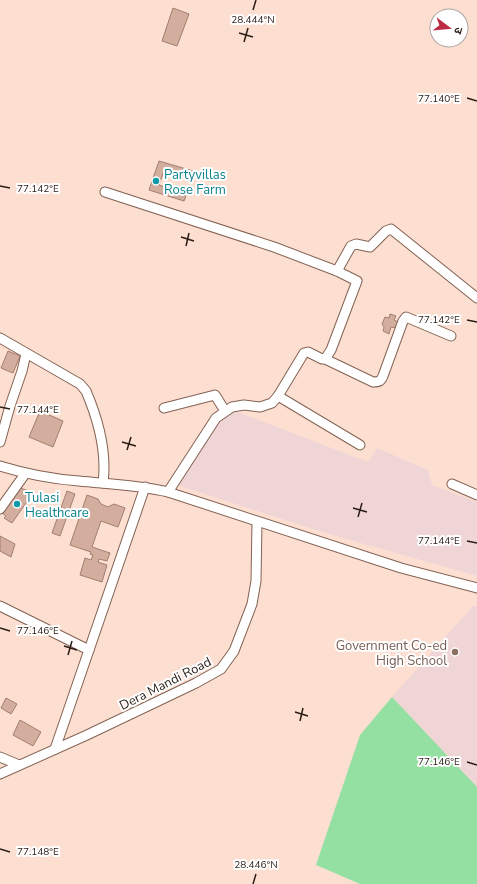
<svg xmlns="http://www.w3.org/2000/svg" width="477" height="884" viewBox="0 0 477 884" font-family="'Nunito Sans','Noto Sans Devanagari',sans-serif">
<style>
.education{fill:#efd5d6}
.green{fill:#94e0a2}
.building{fill:#d3ae9e;stroke:#a17e6f}
.lines{fill:none;stroke-linecap:round;stroke-linejoin:round}
.minor-casing{stroke:#836253;stroke-width:11}
.minor{stroke:#fff;stroke-width:9}
.ticks{fill:none;stroke:#2a1d16;stroke-width:1.5}
.culture-dot{fill:#0f9aa8;stroke:#fff;stroke-width:1.5}
.education-dot{fill:#8d6e63;stroke:#fff;stroke-width:1.5}
.labels{text-anchor:middle;stroke-width:4;stroke-linejoin:round;paint-order:stroke}
.culture-label{font-size:13px;fill:#0d838f;stroke:#fff;text-anchor:start}
.education-label{font-size:13px;fill:#785e54;stroke:#fff;text-anchor:end}
.street-label{font-size:13px;fill:#2a1d16;stroke:#fff}
.ticks-label{font-size:10px;text-anchor:middle;fill:#2a1d16;stroke:#fff;stroke-width:4;stroke-linejoin:round;paint-order:stroke}
</style>
<rect width="100%" height="100%" fill="#fddfd1"/>
<!-- education -->
<g class="education">
<path d="M230,411L238,412L368,462L377,448L428,470L432,485L477,502V576L322,532L177,485L217,423Z"/>
<path d="M473,606H477V787L392,697Z"/>
</g>
<!-- green -->
<path class="green" d="M392,697L477,787V884H360L316,865L360,735Z"/>
<!-- building -->
<g class="building">
<path d="M173,8L189,14L177,46L162,41Z"/>
<path d="M159,161L193,171L191,177L186,175L185,178L164,171L159,185L180,192V194L186,196L184,201L149,190Z"/>
<path d="M390,314L396,316L394,320L398,322L396,328L391,327L389,334L383,331L384,327L382,324L385,317L389,318Z"/>
<path d="M8,351L20,356L13,373L1,368Z"/>
<path d="M40,411L63,421L53,447L29,437Z"/>
<path d="M20,488L29,491L27,493L31,496L12,523L4,518L6,516L2,513Z"/>
<path d="M67,491L75,494L60,536L52,533Z"/>
<path d="M87,495L98,499L101,504L108,507L114,504L125,508L118,527L101,521L92,547L110,553L107,561L99,559L98,562L107,565L102,582L80,575L85,558L91,560L93,555L90,554L91,552L70,545Z"/>
<path d="M0,536L15,544L11,557L0,551Z"/>
<path d="M6,698L17,704L11,714L1,708Z"/>
<path d="M20,720L41,732L33,746L13,735Z"/>
</g>
<g class="lines">
<defs>
<g id="minor">
<path d="M105,192L274,247L337,271L357,281L331,350L325,359H322L308,352L304,353L278,396L272,403L260,407L244,405L232,407L216,418L168,492"/>
<path d="M337,271L351,246L356,244L370,247L386,231L391,229L477,298"/>
<path d="M0,338L80,384L86,391C98,419 107,452 103,483"/>
<path d="M325,359L373,382C379,382 381,381 383,376L403,321L406,317L451,336"/>
<path d="M278,396L360,445"/>
<path d="M164,408L215,395L225,411"/>
<path d="M0,442L10,406L22,371L26,354"/>
<path d="M0,466C26,474 52,479 79,481C109,484 139,485 168,492L401,568L477,588"/>
<path d="M452,484L477,495"/>
<path d="M0,509L25,474"/>
<path d="M0,606L89,650"/>
<path d="M55,749L145,487"/>
<path d="M0,757L19,765"/>
<path d="M0,774L87,735L196,683L221,669L234,651L252,604L256,581L257,522"/>
</g>
</defs>
<!-- minor casing -->
<use href="#minor" class="minor-casing"/>
<!-- minor -->
<use href="#minor" class="minor"/>
</g>
<!-- ticks -->
<path class="ticks" d="M253,10L256,0M239,33L253,37M244,42L248,28M467,98L477,101M0,186L10,188M181,237L194,241M186,246L189,233M467,320L477,322M0,407L10,409M122,442L136,446M127,450L131,437M353,508L367,512M358,517L362,503M467,541L477,543M0,628L10,631M64,646L77,650M68,655L72,641M295,712L308,716M300,721L303,708M467,762L477,765M0,849L10,852M253,884L256,874"/>
<!-- markers -->
<g class="culture-dot">
<circle cx="156" cy="181" r="4"/>
<circle cx="17" cy="504" r="4"/>
</g>
<circle class="education-dot" cx="455" cy="652" r="4"/>
<g class="labels">
<!-- culture labels -->
<g class="culture-label">
<text x="164" y="179">Partyvillas<tspan x="164" dy="15">Rose Farm</tspan></text>
<text x="25" y="502">Tulasi<tspan x="25" dy="15">Healthcare</tspan></text>
</g>
<!-- education labels -->
<g class="education-label">
<text x="447" y="650">Government Co-ed<tspan x="447" dy="15">High School</tspan></text>
</g>
<!-- street labels -->
<g class="street-label">
<text transform="translate(165 683) rotate(-27)" y="5">Dera Mandi Road</text>
</g>
</g>
<g class="ticks-label">
<text x="253" y="23">28.444°N</text>
<text x="439" y="102">77.140°E</text>
<text x="38" y="192">77.142°E</text>
<text x="439" y="323">77.142°E</text>
<text x="38" y="413">77.144°E</text>
<text x="439" y="544">77.144°E</text>
<text x="38" y="634">77.146°E</text>
<text x="439" y="765">77.146°E</text>
<text x="38" y="855">77.148°E</text>
<text x="256" y="868">28.446°N</text>
</g>
<!-- north arrow -->
<g transform="translate(449 28) rotate(106)"><circle r="19" fill="#ffffff" stroke="#aaa5a2"/>
<path d="M0-3L7 15L0 10L-7 15Z" fill="#bc2b43"/>
<text y="-6" font-size="11" font-weight="bold" text-anchor="middle" fill="#2a1d16">उ</text>
</g>
</svg>
